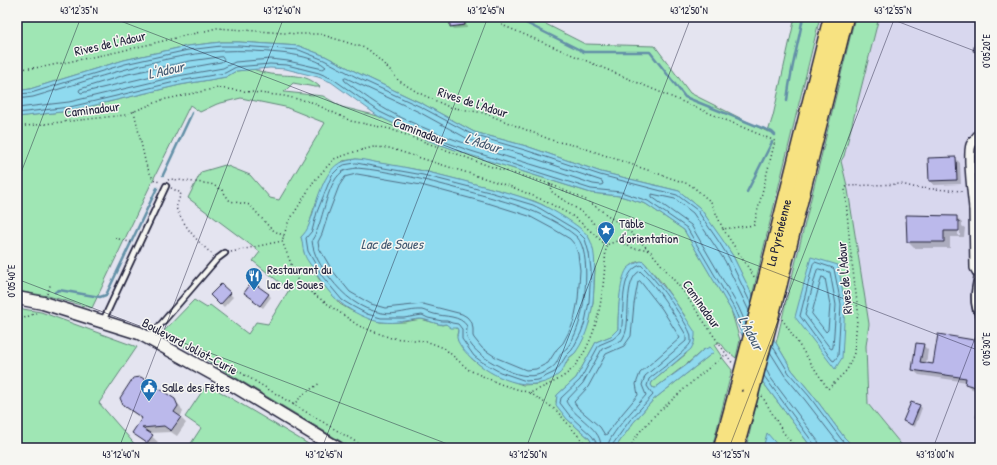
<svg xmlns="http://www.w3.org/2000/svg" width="997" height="465" viewBox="0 0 997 465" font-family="'Patrick Hand',sans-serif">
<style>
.built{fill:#d8d7ee}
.green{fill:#9fe6b4;stroke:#608478;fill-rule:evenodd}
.water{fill:#8fdaef;stroke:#6390a7}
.shadow{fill:#0003;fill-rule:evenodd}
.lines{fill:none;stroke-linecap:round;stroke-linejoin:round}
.shore{stroke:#4e6c83;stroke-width:1}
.stream{stroke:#6390a7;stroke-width:2.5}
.building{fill:#bbb9eb;stroke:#22223b}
.service-casing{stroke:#22223b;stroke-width:8}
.minor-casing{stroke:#22223b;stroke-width:12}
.secondary-casing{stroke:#22223b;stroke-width:15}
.motorway-casing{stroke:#22223b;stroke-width:19}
.path{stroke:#22223b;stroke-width:1.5;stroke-dasharray:1 3;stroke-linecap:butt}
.service{stroke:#f6f6f2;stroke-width:4.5}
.minor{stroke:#f6f6f2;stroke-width:9}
.secondary{stroke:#f6f6f2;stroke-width:12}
.motorway{stroke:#f7e281;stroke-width:16}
.motorway-bridge-casing{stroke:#22223b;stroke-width:19;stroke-linecap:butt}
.motorway-bridge{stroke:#f7e281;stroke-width:16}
.ticks{fill:none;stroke:#22223b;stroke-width:1;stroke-opacity:0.45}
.labels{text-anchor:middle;stroke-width:3;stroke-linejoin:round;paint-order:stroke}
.street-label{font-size:13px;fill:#22223b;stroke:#f6f6f2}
.poi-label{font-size:13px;fill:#22223b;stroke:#f6f6f2;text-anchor:start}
.water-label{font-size:14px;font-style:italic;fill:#435971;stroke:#f6f6f2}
.neatline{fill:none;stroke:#22223b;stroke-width:1.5}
.ticks-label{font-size:10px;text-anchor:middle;fill:#22223b}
</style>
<rect width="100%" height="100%" fill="#e4e4f0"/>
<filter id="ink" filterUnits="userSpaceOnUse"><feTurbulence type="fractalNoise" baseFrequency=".025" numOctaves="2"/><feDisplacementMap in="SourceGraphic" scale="8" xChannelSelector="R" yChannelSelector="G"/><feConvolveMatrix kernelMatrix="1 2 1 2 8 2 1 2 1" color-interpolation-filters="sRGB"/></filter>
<g filter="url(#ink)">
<!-- built -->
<path class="built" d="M879,17H980V448H904L868,404L866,346L869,324L848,190L841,161L844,156Z"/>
<!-- green -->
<g class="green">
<path d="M17,17H532L585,44L655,46L690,93L768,132L773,116L795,17H820L752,296L733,256L700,208L679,191L601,172L526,146L474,132L423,104L360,74L325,56L299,46L239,42H221L187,46L124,60L30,89L17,91Z"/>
<path d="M855,17H879L844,156L841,161L848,190L869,324L866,346L868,404L904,448H855L844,437L812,394L792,370L776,343Z"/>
<path d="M253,69C259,71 265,73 271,74C290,77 304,72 320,87H315L293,83L284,92L323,96L342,107L378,116L430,141L470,155L591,193L620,196L646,204L684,230L716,284L731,310L740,340L736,358L726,350L720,342L714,345L724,360L732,370L712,448H615L633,423L653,400L714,352L703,350L688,363L655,388H653L651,385L652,382L686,354L685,316L662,283L644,262C619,255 618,315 618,329L611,336L596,342L576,378L557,395L556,402L567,419L589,438L592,443L591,448H352L162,333L194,300L207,308L210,305L248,334L256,322L268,324L289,290L253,261L260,252L188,198L201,172L225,165L250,175L270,198L279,200L325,123L285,107L241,98L217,104L200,112L190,105L150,186L92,308L48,296L17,291V117L70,111L180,85L226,77L236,71ZM356,159L424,171L494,189L534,201L543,205L578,227L589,238L593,252L595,270L593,302L589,323L575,353L569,358L566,364L539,384L523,385L498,376L480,365L472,359L458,341L457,335L458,330L457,328L446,324L442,325L421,319L404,322H380L350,310L340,304L319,279L304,252L303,243L301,237L308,230L313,211L325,180L343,161Z"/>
<path d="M17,308L41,312L137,347L99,403L138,448H17Z"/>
<path d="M762,381L812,448H746Z"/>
<path d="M207,384L315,448H188L201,428L185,417Z"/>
</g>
<!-- water -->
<g class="water">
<path d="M221,42H239L299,46L325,56L360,74L423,104L474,132L526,146L601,172L679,191L700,208L722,239L733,256L776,343L792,370L812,394L844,437L855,448H812L762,381L731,310L684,230L646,204L620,196L591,193L470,155L430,141L378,116L331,82L318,77L286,69L270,68L236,71L226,77L180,85L70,111L17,117V91L30,89L124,60L187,46Z"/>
<path d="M356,159C364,159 372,162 380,163C407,167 433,173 460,180C486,187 513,193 538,203C550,208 581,226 588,236C596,249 595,267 594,281C594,305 590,333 575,353C573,355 570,356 568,359C565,364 564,370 559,374C535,395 497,380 476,362C470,357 459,347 457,338C457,336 458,333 458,330L457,328H451L446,324C437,326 428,319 420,319C407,320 396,324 383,322C375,322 367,318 360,315C336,303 326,290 313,268C310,264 305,258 304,252C302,247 303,243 301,237C309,229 309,224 313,213C317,199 325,172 338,164C344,161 350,160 356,159Z"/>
<path d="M811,257L838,265L845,304L842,358L835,369L795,317Z"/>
<path d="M641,261L644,262L674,300L695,332V336L694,343L691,349L652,382L651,385L653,388H655L688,364L703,350L710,347L714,352L653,400L633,423L615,448H591L592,443L589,438L567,419L556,405L557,395L576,378L596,342L611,336L618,329C618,315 619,281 627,269C631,265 636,263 641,261Z"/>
<path d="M767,433L780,448H763Z"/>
</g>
<!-- shadow -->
<g class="shadow">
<path d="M971,17H980V21L973,19Z"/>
<path d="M463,19L466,22L467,28L454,29L451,26Z"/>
<path d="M980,28V57L974,51Z"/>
<path d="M955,158L960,163L961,184L934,185L930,181Z"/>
<path d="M956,217L962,223V226L965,228L964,237H950V248H914L908,242ZM958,221L960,223V236H958Z"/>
<path d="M221,285L233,297L224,307L211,295Z"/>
<path d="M268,294L271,297L263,308L254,301Z"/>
<path d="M977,337H980V391L972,389L966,384L967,382L919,375L913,370L923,345L928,350L926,364L933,365L976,342Z"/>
<path d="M174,400L180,406L183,412L180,417L186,423L177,436L171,432L148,433L158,442L153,448L133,433L143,419L130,411L124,404Z"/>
<path d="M980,403V422L975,417Z"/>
<path d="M920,406L922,408L915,427L907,423L904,421Z"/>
</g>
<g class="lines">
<!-- shore -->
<g class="shore">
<path d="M222,57L224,60L221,62L177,70L81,93L79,91L80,89L128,74L190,61Z"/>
<path d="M346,78L419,112L470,140L524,155L602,181L603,184L601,185L593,184C527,161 458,146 396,115C378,106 361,93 345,81L344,79Z"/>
<path d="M17,94L31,93L125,64L188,50L221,46H239L299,50L324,60L358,78L421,107L473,135L525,150L600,175L677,195L697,210L719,242L729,258L751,304"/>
<path d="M17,99L33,97C94,79 157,56 222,51C241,50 261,51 280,53C292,54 317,58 326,67L323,69L288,61L271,59L235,62L223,68L178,76L69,102L17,108"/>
<path d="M17,113L70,107L179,81L225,73L236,67L270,64L287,65L319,73L333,79L380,112L431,137L471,151L591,189L621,192L648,201L687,228L734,308L744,332"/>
<path d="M356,163L423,175L493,193L533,205L541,209L576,230L585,239L589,253L591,270L589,302L585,322L581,333L572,350L566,356L561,364L555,372L538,380L526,381L500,372L482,362L474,356L462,339V329L458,324L452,323L447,321H442L428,318L422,315L404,318H381L367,314L352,306L342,300L322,276L308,251L306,238L312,231L317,212L329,182L332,175L339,168L344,165Z"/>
<path d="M357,168C391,171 425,180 459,189C499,200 544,209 577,237C592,254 585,309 577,329C575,335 571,343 567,348C565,350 562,351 561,354C559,357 558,360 557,362C553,369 544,373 537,375C524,378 509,372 499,366C487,360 473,351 467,338C466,335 467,330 467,326C460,315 445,317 434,314C430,313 426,311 422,310C409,309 396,316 382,313C359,309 344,296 330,278C321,266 313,255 312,240C324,223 325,185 342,172C346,169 352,169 357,168Z"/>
<path d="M357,174L421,185L491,204L529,216L555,230L570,239L575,245L578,254L580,270L578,300L574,320L571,328L563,343L557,349L548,363L536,369L526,370L497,358L482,348L474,338L473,336V329L472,323L467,317L462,314L423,304L385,308L371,304L350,292L332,270L319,248L318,242L322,234L328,215L339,186L345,177Z"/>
<path d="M815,262L833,268L834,269L841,304L838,356L834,361L832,360L800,316L813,264Z"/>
<path d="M819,269L830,272L836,305L833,347L832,349L830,348L805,315L817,270Z"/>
<path d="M822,277L825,278L830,305L828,330L826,332L812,314Z"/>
<path d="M640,281L662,309L680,338L640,373L636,384L638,395L622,414L607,434L605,435L600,427L578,408L574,402L588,387L606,354L624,346L631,336L634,304L638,282Z"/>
<path d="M746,324L738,306L691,225L652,197V194L675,199L693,213L725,261L749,311"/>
<path d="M772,345L789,373L809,396L841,439L849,448"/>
<path d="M770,352L785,376L805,400L842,448"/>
<path d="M766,369L770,377L818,441L820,448"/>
<path d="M764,376L814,444L815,448"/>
<path d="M595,448L596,442L592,436L570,416L560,403L561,398L580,380L599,345L613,339L621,332C625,314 618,271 641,265C655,278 683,316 690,333C691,335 691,339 691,342C688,350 657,372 649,379L647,386L653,395L630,420L613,444L612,448"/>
<path d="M600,448C606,431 572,416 566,401L583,383L602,349L616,343L622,340L625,334C631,319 623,280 640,271C659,288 673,313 686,335V341L645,376L642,385L646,395C637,406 608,435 607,448"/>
</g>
<!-- stream -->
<g class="stream">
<path d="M451,17H456"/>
<path d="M508,17L524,22L584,52H650L685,97L772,132L775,135"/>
<path d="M787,101C790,72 798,45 803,17"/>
<path d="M163,175L192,113"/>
<path d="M747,192L772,142"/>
<path d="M55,292L59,290L100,297L106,295L157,188"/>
</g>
</g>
<!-- building -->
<g class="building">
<path d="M464,18L465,25L450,27V19Z"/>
<path d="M978,32H980V53L973,51Z"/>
<path d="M956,157L957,180L929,181L928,158Z"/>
<path d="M906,215L957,216V221H959V231H944V242H907Z"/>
<path d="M252,282L269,294L260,306L253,301L254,300L244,293Z"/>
<path d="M221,284L231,293L220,305L210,295Z"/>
<path d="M938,334L980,341V363L975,387L965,384L966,378L912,370L916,343L924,344L920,362L933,364Z"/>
<path d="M141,377L175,399L178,406L174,412L181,417L171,431L164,426L142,428L153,435L147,443L132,433L142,418L123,405L120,398L133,378Z"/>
<path d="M911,402L920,405L912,425L903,421Z"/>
</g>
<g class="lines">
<defs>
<g id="service">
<path d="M978,273C975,286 970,306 980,317"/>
<path d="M103,321L166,186"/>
<path d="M149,338L217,259L225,253"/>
</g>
<g id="minor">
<path d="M980,133C977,137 973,141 971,145C967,154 973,197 974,208L980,209"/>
<path d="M974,208L975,268L978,273L980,274"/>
</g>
<path id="secondary" d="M17,298L43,303L139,333L233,385L337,448"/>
<g id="motorway">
<path id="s1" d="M767,278L832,17"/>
<path d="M779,283L845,17"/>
<path d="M722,448L740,382"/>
<path d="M735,448L750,394"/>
</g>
</defs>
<!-- service casing -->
<use href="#service" class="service-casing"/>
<!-- minor casing -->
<use href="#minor" class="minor-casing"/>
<!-- secondary casing -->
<use href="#secondary" class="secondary-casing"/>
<!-- motorway casing -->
<use href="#motorway" class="motorway-casing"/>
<!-- path -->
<g class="path">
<path d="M17,69L43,67L117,52L217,28L298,34H320L368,49L390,70L398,80L417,92L449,107L484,113L554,141L578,146L691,185L711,202L723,229L754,225L775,141L502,25L500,17"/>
<path d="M134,111L146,165L153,179L161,183"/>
<path d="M17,127L125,115L162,100L218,88L284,96L311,102L351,121L390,129L489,166L550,184L588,201L628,230L651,252L683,291L733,364"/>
<path d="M168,180L170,179L211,184L222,190L230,201L250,205L271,229L284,236"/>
<path d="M550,184L551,191C570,207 595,214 602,240"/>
<path d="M171,188L181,193L176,208C187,230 195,239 213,255"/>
<path d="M723,229L755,278"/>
<path d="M115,238L133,243"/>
<path d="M617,241L635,249H645L649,251"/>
<path d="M606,245L585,226L571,215L545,201L512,187L389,148L374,147L357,151L334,159L314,181L288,223L282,241L299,284L359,326L391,338L426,341L444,348L469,370L500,384L530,393C545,386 562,380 573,368C601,336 604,285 606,245L617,241L628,230"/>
<path d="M231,252L282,241"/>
<path d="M47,294L51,283"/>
<path d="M782,319L828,389L847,370L854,353L858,310L850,246L845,189L847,186L901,184L917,188L963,191"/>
<path d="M17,321L36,313"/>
<path d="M225,369L228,365L366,448"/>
<path d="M530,393L556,410L587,446V448"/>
<path d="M762,396L783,432L796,448"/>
<path d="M293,405L304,394L320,383"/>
<path d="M630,448L637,435L655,415L700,375L725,355"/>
</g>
<!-- service -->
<use href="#service" class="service"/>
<!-- minor -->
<use href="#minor" class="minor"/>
<!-- secondary -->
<use href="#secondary" class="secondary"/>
<!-- motorway -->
<use href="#motorway" class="motorway"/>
<defs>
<g id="motorway-bridge">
<path d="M740,382L767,278"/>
<path d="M750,394L779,283"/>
</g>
</defs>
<!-- motorway-bridge casing -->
<use href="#motorway-bridge" class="motorway-bridge-casing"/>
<!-- motorway-bridge -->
<use href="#motorway-bridge" class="motorway-bridge"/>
</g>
</g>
<!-- ticks -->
<path class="ticks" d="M110,17L980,351M886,17L980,53M17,183L81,17M17,279L458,448M119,448L284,17M322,448L488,17M526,448L691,17M729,448L895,17M933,448L980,325"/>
<!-- icons -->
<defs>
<symbol id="sight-pin" viewBox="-11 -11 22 30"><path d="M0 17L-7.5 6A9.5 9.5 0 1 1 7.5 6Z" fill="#1f6fb2" stroke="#f6f6f2"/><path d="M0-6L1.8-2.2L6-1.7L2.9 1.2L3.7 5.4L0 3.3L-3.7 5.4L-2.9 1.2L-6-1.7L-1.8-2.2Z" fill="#fff"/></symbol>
<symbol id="restaurant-pin" viewBox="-11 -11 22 30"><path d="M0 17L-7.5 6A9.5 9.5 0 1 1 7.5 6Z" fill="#1f6fb2" stroke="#f6f6f2"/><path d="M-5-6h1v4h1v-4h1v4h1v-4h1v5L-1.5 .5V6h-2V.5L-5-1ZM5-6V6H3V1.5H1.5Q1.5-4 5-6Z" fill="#fff"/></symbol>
<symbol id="civic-pin" viewBox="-11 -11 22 30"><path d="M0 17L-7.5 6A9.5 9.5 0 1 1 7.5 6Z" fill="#1f6fb2" stroke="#f6f6f2"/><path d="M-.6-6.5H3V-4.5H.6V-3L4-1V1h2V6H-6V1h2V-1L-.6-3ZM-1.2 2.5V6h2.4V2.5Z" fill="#fff"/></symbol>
</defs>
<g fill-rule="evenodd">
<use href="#sight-pin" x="596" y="220" width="20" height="27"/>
<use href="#restaurant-pin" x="244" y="266" width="20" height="27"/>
<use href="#civic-pin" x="139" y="377" width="20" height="27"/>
</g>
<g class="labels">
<!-- street labels -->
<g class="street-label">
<text transform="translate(110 43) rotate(-13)" y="5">Rives de l'Adour</text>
<text transform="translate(473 102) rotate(18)" y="5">Rives de l'Adour</text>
<text transform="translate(92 109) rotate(-7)" y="5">Caminadour</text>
<text transform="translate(420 131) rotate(21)" y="5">Caminadour</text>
<text dy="5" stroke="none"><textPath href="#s1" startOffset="47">La Pyrénéenne</textPath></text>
<text transform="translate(844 278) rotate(-95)" y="5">Rives de l'Adour</text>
<text transform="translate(702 304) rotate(55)" y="5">Caminadour</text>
<text transform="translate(190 346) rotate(28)" y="5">Boulevard Joliot-Curie</text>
</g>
<!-- poi labels -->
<g class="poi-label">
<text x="619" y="228">Tâble<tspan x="619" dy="15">d'orientation</tspan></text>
<text x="267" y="274">Restaurant du<tspan x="267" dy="15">lac de Soues</tspan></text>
<text x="162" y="392">Salle des Fêtes</text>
</g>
<!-- water labels -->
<g class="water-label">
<text transform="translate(166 70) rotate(-13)" y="5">L'Adour</text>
<text transform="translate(483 143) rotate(18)" y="5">L'Adour</text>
<text x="392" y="249">Lac de Soues</text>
<text transform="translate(751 333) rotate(62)" y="5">L'Adour</text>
</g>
</g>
<!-- margin -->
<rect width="997" height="465" fill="none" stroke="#f6f6f2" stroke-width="44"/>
<rect x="22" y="22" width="953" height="421" class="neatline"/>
<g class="ticks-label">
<text x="79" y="14">43°12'35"N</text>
<text x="282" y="14">43°12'40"N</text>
<text x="486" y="14">43°12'45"N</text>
<text x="689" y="14">43°12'50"N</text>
<text x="893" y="14">43°12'55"N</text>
<text transform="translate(986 51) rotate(-90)" y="4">0°05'20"E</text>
<text transform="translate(11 281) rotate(-90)" y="4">0°05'40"E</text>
<text transform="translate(986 349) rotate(-90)" y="4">0°05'30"E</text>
<text x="121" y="458">43°12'40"N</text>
<text x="324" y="458">43°12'45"N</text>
<text x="528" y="458">43°12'50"N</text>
<text x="731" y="458">43°12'55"N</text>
<text x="935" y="458">43°13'00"N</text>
</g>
</svg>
